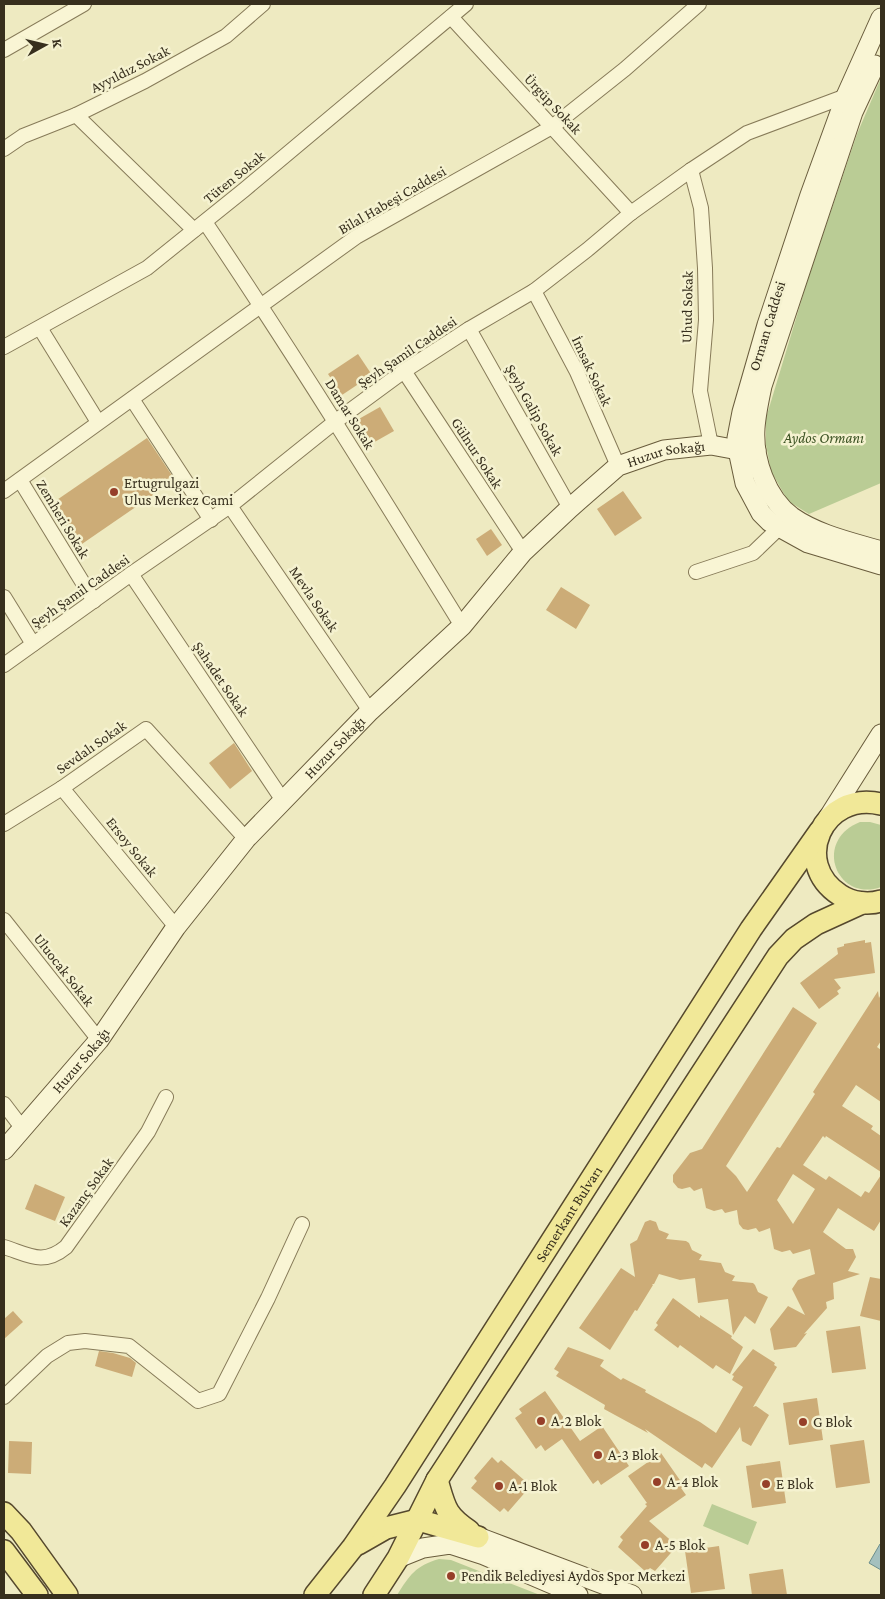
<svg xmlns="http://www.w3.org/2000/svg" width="885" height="1599" viewBox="0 0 885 1599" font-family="'Crimson Pro',serif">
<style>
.green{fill:#bacc95}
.water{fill:#a4c0be;stroke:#6b8e8c}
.building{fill:#ccac77;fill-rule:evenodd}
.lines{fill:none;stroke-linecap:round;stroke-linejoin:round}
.street-casing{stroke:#877b59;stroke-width:16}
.secondary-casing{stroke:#695c3c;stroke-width:21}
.primary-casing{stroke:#55482d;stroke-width:24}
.street{stroke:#f9f5d4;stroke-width:14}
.secondary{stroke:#f9f5d4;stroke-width:19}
.primary{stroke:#f1e898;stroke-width:21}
.poi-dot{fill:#963f29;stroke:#f5f2d0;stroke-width:2}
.labels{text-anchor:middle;stroke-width:5;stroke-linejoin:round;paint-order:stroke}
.street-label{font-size:15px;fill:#372f1d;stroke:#f5f2d0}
.park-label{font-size:15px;font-style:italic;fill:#3d5324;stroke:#f5f2d0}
.poi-label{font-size:15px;fill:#372f1d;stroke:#f5f2d0;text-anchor:start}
</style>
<rect width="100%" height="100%" fill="#eeeac1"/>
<!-- green -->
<g class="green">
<path d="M881,78V483L809,514L788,501L771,471L766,445V418L807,282L857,134Z"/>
<path d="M860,822H870L881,825V887C837,903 812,841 860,822Z"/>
<path d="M712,1504L757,1522L748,1545L703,1526Z"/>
<path d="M439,1559L451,1560L540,1595H397C410,1575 415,1566 439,1559Z"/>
</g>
<!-- water -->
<path class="water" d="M880,1544H881V1570L869,1563Z"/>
<!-- building -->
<g class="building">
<path d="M358,354L372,375L342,395L328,374Z"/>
<path d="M380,407L394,431L371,444L357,420Z"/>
<path d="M147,438L175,480L79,546L51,504Z"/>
<path d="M623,491L642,518L615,536L597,509Z"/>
<path d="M491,529L502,545L487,556L476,539Z"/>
<path d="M561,587L590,605L576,629L546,610Z"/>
<path d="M234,743L252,771L230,789L209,763Z"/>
<path d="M865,940V943L871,942L875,973L834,979L841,988L837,991L839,994L819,1009L800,983L838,954L837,948L844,946V944Z"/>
<path d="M878,991L879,998L881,994V1041L877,1047L881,1050V1102L856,1085L842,1106L873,1126L871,1129L881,1136V1172L826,1136L825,1138L823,1136L803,1165L826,1180L829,1176L861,1197L865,1191L869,1193L881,1175V1220L874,1231L838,1208L823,1232L846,1249H853L856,1257L848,1271L860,1274L833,1283L834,1299L826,1302L827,1308L804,1334L807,1333L796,1347L774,1350L770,1329L788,1306L805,1315L792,1289L798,1280L815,1274L810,1249L793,1254L790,1250L782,1252L774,1249L770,1228L759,1232L756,1228L748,1230L743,1229L739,1224L737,1210L725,1213L722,1209L714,1211L706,1208L702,1188L694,1191L690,1187L682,1189L678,1188L673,1182V1175L690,1153L702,1149L793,1007L817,1023L726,1166L736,1176L747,1192L777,1147L780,1148L815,1094L813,1092ZM793,1174L815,1189L793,1224L777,1200Z"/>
<path d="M35,1184L65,1197L55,1221L25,1209Z"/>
<path d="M650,1220L656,1222L659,1230L669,1234L666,1239L686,1241L689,1243L692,1250L702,1255L699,1260L721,1263L725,1272L735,1276L732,1281L753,1283L755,1285L758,1292L768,1297L755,1324L745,1316L733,1335L728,1299L698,1303L695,1278L680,1280L659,1274L654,1284H652L653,1285L637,1311L635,1310L610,1350L579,1328L621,1268L635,1277L630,1244L637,1240L645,1222Z"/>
<path d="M870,1277L881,1279V1321L860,1316Z"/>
<path d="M673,1298L700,1318V1315L732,1336L731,1338L743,1347L730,1374L716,1365L713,1369L680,1345L678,1348L654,1330L658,1325L656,1323Z"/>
<path d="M13,1311L23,1322L4,1339V1319Z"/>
<path d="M860,1326L866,1369L832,1373L826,1331Z"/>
<path d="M568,1347L604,1360L600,1366L621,1380L623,1378L646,1390L645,1392L700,1422L716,1433L743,1387L732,1380L734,1376L732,1375L753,1349L775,1363L774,1365L777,1367L753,1407L756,1406L769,1415L751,1446L742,1441L740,1427L712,1468L705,1463L702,1468L645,1429L648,1433L604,1409L605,1405L556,1376L559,1372L554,1369Z"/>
<path d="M99,1351L113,1353L130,1358L136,1363L132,1377L95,1366Z"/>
<path d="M545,1391L580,1441L602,1426L629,1466L601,1485L598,1480L593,1484L562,1439L545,1451L541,1445L536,1449L515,1418L522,1413L519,1409Z"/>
<path d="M817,1398L823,1440L789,1445L783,1403Z"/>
<path d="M864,1440L870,1483L836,1488L830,1445Z"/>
<path d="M9,1441L32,1442L31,1474L8,1473Z"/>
<path d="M661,1453L684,1486L681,1488L686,1495L649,1521L677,1546L655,1571L650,1568L646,1572L618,1547L623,1540L620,1537L647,1506L645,1504L647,1503L628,1476Z"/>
<path d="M492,1457L498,1463L501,1460L524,1480L522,1483L528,1489L508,1512L504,1508L500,1512L471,1488L477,1481L474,1478Z"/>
<path d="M780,1461L786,1503L752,1508L746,1466Z"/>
<path d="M719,1546L725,1589L691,1593L685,1551Z"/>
<path d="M783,1569L787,1595H752L749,1574Z"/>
</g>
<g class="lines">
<defs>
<g id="street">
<path d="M451,17L631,213"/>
<path d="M4,50L84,4"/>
<path d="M76,115L194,230"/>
<path d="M4,149L23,136L76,115L145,81L226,36L263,4"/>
<path d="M691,170L701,208L705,268L706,320L700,391L711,445"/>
<path d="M205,222C294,354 378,490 462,626"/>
<path d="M534,291L577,372L618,466"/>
<path d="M40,328L98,422"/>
<path d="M469,329L570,508"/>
<path d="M4,347L147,268L244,190L466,4"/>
<path d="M404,371L523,552"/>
<path d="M132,399L211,520"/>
<path d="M20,480L94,601"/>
<path d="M4,491L356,237L552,127L625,69L699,4"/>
<path d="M230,506L370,711"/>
<path d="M696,572L753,553L779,528"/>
<path d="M131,574L284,802"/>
<path d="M4,597L33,644"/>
<path d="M4,665L131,574L230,506L336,421L404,371L469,329L534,291L587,250L631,213L691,170L747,133L846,96"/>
<path d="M62,788L176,927"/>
<path d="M4,824L62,788L146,729L246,839"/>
<path d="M4,920L99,1040"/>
<path d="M4,1104L23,1129"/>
<path d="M4,1247C29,1255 43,1266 66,1247L148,1132L166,1097"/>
<path d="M4,1397L47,1356L68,1343L85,1341L129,1346L198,1401L219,1394L268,1298L302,1224"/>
</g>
<g id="secondary">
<path d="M881,18L846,96L810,195L767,325L742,412L737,438L738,450L745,483L761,513L770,522L808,543L881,565"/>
<path d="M875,65L853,112L762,386C759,400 756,414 755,428C753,459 766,498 792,517C818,535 851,542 881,551"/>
<path d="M828,818L881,734"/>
<path id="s1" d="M4,1150L99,1040L176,927L246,839L370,711L462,626L523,552L570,508L618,466L664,450L711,445L738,450H756"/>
<path d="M478,1537L632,1595"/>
<path d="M398,1558L423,1548L450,1544L484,1555L578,1595"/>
</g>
<g id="primary">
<path d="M881,804C823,790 790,863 840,895C852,903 868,905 881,901"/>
<path d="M437,1480C445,1507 445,1515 469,1531"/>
<path d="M4,1513L21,1531L67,1595"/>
<path d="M358,1544L386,1528L418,1520L478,1537"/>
<path d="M4,1551L37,1595"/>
<path id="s2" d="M315,1595L353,1547L395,1486L751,929L820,831"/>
<path d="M374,1595L398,1558L437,1480L778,956L794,939L816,924L862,903"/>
</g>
</defs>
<!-- street casing -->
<use href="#street" class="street-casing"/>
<!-- secondary casing -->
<use href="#secondary" class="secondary-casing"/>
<!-- primary casing -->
<use href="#primary" class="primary-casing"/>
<!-- street -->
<use href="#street" class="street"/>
<!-- secondary -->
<use href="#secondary" class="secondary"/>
<!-- primary -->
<use href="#primary" class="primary"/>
</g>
<!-- markers -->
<g class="poi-dot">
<circle cx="114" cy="492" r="5"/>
<circle cx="541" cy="1421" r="5"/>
<circle cx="803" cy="1422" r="5"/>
<circle cx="598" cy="1455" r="5"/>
<circle cx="657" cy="1482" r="5"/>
<circle cx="766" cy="1484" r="5"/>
<circle cx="499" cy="1486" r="5"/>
<circle cx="645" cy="1545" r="5"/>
<circle cx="451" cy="1576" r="5"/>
</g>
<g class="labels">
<!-- street labels -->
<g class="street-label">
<text transform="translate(130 69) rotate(-27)" y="5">Ayyıldız Sokak</text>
<text transform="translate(553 104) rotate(47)" y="5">Ürgüp Sokak</text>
<text transform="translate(234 177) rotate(-39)" y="5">Tüten Sokak</text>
<text transform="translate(392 200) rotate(-30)" y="5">Bilal Habeşi Caddesi</text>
<text transform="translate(687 307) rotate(-89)" y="5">Uhud Sokak</text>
<text transform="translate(767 326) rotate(-73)" y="5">Orman Caddesi</text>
<text transform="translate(407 352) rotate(-34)" y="5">Şeyh Şamil Caddesi</text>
<text transform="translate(592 371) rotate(65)" y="5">İmsak Sokak</text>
<text transform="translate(534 410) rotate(61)" y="5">Şeyh Galip Sokak</text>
<text transform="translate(350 414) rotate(58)" y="5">Damar Sokak</text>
<text transform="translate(477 453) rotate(57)" y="5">Gülnur Sokak</text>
<text dy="5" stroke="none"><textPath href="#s1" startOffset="972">Huzur Sokağı</textPath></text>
<text transform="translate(63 519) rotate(59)" y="5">Zemheri Sokak</text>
<text transform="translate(80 591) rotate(-35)" y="5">Şeyh Şamil Caddesi</text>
<text transform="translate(314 599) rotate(56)" y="5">Mevla Sokak</text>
<text transform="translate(221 679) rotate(56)" y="5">Şahadet Sokak</text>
<text transform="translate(91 747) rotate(-35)" y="5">Sevdalı Sokak</text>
<text dy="5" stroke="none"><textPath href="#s1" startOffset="522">Huzur Sokağı</textPath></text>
<text transform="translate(132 847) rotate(51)" y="5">Ersoy Sokak</text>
<text transform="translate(64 970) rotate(52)" y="5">Uluocak Sokak</text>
<text dy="5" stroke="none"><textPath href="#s1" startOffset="118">Huzur Sokağı</textPath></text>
<text transform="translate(86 1192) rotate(-54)" y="5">Kazanç Sokak</text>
<text dy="5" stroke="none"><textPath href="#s2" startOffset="458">Semerkant Bulvarı</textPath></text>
</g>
<!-- park labels -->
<g class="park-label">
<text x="824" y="443">Aydos Ormanı</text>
</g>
<!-- poi labels -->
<g class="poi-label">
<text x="124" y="488">Ertugrulgazi<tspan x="124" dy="17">Ulus Merkez Cami</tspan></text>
<text x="551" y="1426">A-2 Blok</text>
<text x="813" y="1427">G Blok</text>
<text x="608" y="1460">A-3 Blok</text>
<text x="667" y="1487">A-4 Blok</text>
<text x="776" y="1489">E Blok</text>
<text x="509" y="1491">A-1 Blok</text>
<text x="655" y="1550">A-5 Blok</text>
<text x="461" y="1581">Pendik Belediyesi Aydos Spor Merkezi</text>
</g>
</g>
<!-- border -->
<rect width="885" height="1599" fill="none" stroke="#372f1d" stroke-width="10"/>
<!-- north arrow -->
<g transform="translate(45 45) rotate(82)" stroke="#f5f2d0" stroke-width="4" paint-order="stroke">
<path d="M0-4L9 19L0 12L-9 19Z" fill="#372f1d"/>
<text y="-8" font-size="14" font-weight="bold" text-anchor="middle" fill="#372f1d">K</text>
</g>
</svg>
